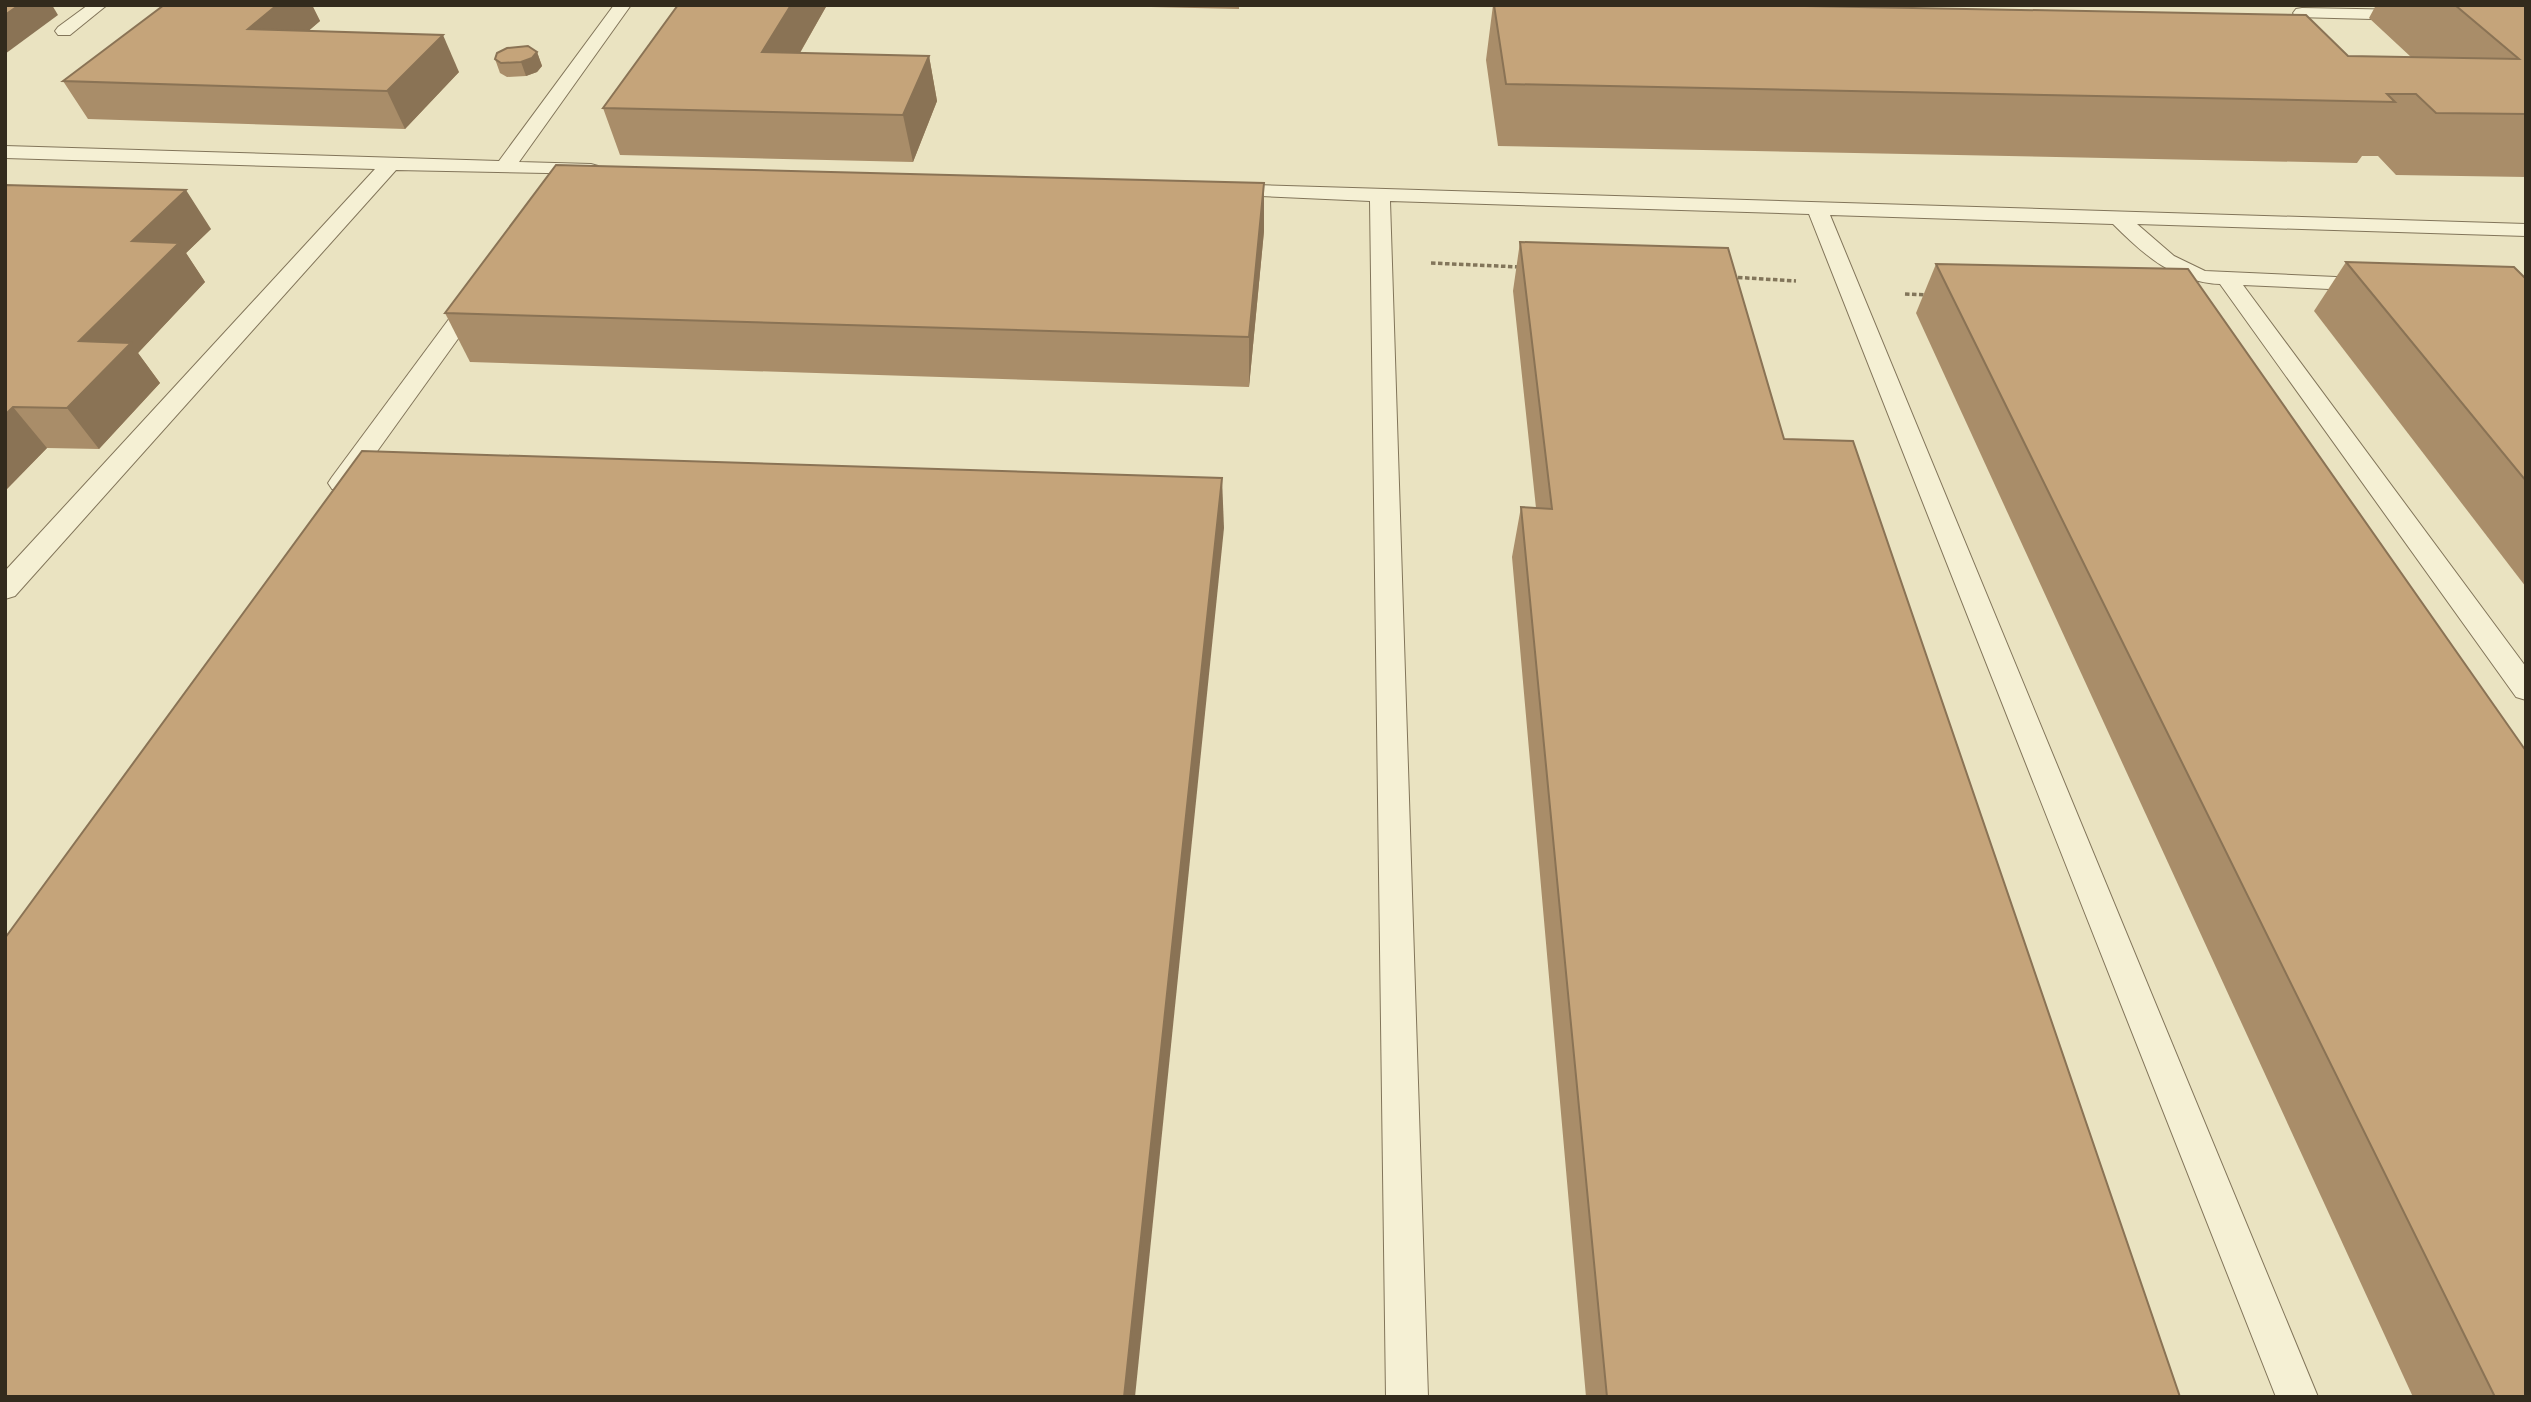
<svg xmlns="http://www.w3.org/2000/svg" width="2531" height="1402" viewBox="0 0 2531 1402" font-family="'Roboto Serif',serif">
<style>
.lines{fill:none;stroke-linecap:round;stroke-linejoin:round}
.lane-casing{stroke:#82755a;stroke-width:2}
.path{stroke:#82755a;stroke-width:3.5;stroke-dasharray:4.5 2.5;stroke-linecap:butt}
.lane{fill:#f5f0d4;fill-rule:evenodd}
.wall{fill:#a98d69}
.shaded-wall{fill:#8a7355}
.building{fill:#c5a47a;stroke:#8a7355;stroke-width:2}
</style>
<rect width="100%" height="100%" fill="#eae3c1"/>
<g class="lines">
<defs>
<g id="lane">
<path d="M88,5H107L70,35H58L55,31L58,27Z"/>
<path d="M614,5H631L519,162L591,164L598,166L601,170L598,174L396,170L15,596L5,599V571L375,169L5,158V146L499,161Z"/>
<path d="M2302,8L2410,10L2419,15L2410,20L2296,17L2293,13L2296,9Z"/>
<path d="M1225,184L2526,224V236L2137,224L2174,256L2205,271L2380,279L2383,284L2380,289L2372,291L2243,285L2526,667V700L2516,697L2220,284C2174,282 2144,255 2113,224L1830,215L2318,1397H2276L1809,214L1390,201L1428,1397H1386L1370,201L1218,194L1215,190L1218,186Z"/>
<path d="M477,290L485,292L488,297L350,489L341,491L332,489L328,483L332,477L469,292Z"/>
</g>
</defs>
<!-- lane casing -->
<use href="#lane" class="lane-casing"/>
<!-- path -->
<g class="path">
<path d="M1431,263L1520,267"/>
<path d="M1731,277L1796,281"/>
<path d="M1905,294L1928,295"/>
</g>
<!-- lane -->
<use href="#lane" class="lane"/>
</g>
<!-- wall -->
<g class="wall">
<path d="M164,5H312L320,21L308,31L459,72L405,129L88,119L63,81Z"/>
<path d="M827,5L800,53L929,56L937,101L913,162L620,155L603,108Z"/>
<path d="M1063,5H1239V9Z"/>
<path d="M1493,5H1744L2348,56L2411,57L2369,18L2376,5H2526V177L2396,175L2378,156H2362L2357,163L1498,146L1486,60Z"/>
<path d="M537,52L542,66L537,72L526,76L507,77L500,73L495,59Z"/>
<path d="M5,185L211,229L186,253L205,282L138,353L160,383L99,449L47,448L5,491Z"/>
<path d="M1264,231L1249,387L470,362L445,313Z"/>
<path d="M1520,242L1784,439L2180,1397H1586L1512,557L1521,507L1536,508L1513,291Z"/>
<path d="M2346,262L2526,279V587L2314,311Z"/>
<path d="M1936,264L2526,1397H2413L1916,313Z"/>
</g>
<!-- shaded-wall -->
<g class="shaded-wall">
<path d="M19,5H52L58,15L5,54V15Z"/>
<path d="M277,5H312L320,21L268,66L248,29Z"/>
<path d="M791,5H827L774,98L762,52Z"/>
<path d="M443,35L459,72L405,129L387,91Z"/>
<path d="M537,52L542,66L537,72L526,76L521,62Z"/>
<path d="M929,56L937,101L913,162L903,115Z"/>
<path d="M1264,183V231L1249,387V337Z"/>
<path d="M186,190L211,229L186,253L205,282L138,353L160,383L99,449L67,408L79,341L132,241Z"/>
<path d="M13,407L47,448L5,491V415Z"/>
<path d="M1222,478L1224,528L1135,1397H1124Z"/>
</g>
<!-- building -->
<g class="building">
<path d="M5,5H19L5,15Z"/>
<path d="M164,5H277L248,29L443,35L387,91L63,81Z"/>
<path d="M678,5H791L762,52L929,56L903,115L603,108Z"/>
<path d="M1494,5H1744L2306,15L2348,56L2519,59L2455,5H2526V114L2436,113L2416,94H2387L2395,102L1506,84Z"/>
<path d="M528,46L537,52L532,58L521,62L501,63L495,59L497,53L507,48Z"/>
<path d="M556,165L1264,183L1249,337L445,313Z"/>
<path d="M5,185L186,190L132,241L179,243L79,341L131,343L67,408L13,407L5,415Z"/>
<path d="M1520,242L1728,248L1784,439L1853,441L2180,1397H1607L1521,507L1552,509Z"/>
<path d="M2346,262L2514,267L2526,279V481Z"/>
<path d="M1936,264L2188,269L2526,751V1397H2495Z"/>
<path d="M362,451L1222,478L1124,1397H5V938Z"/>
</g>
<!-- border -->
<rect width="2531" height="1402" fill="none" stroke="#332b1d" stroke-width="14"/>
</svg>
